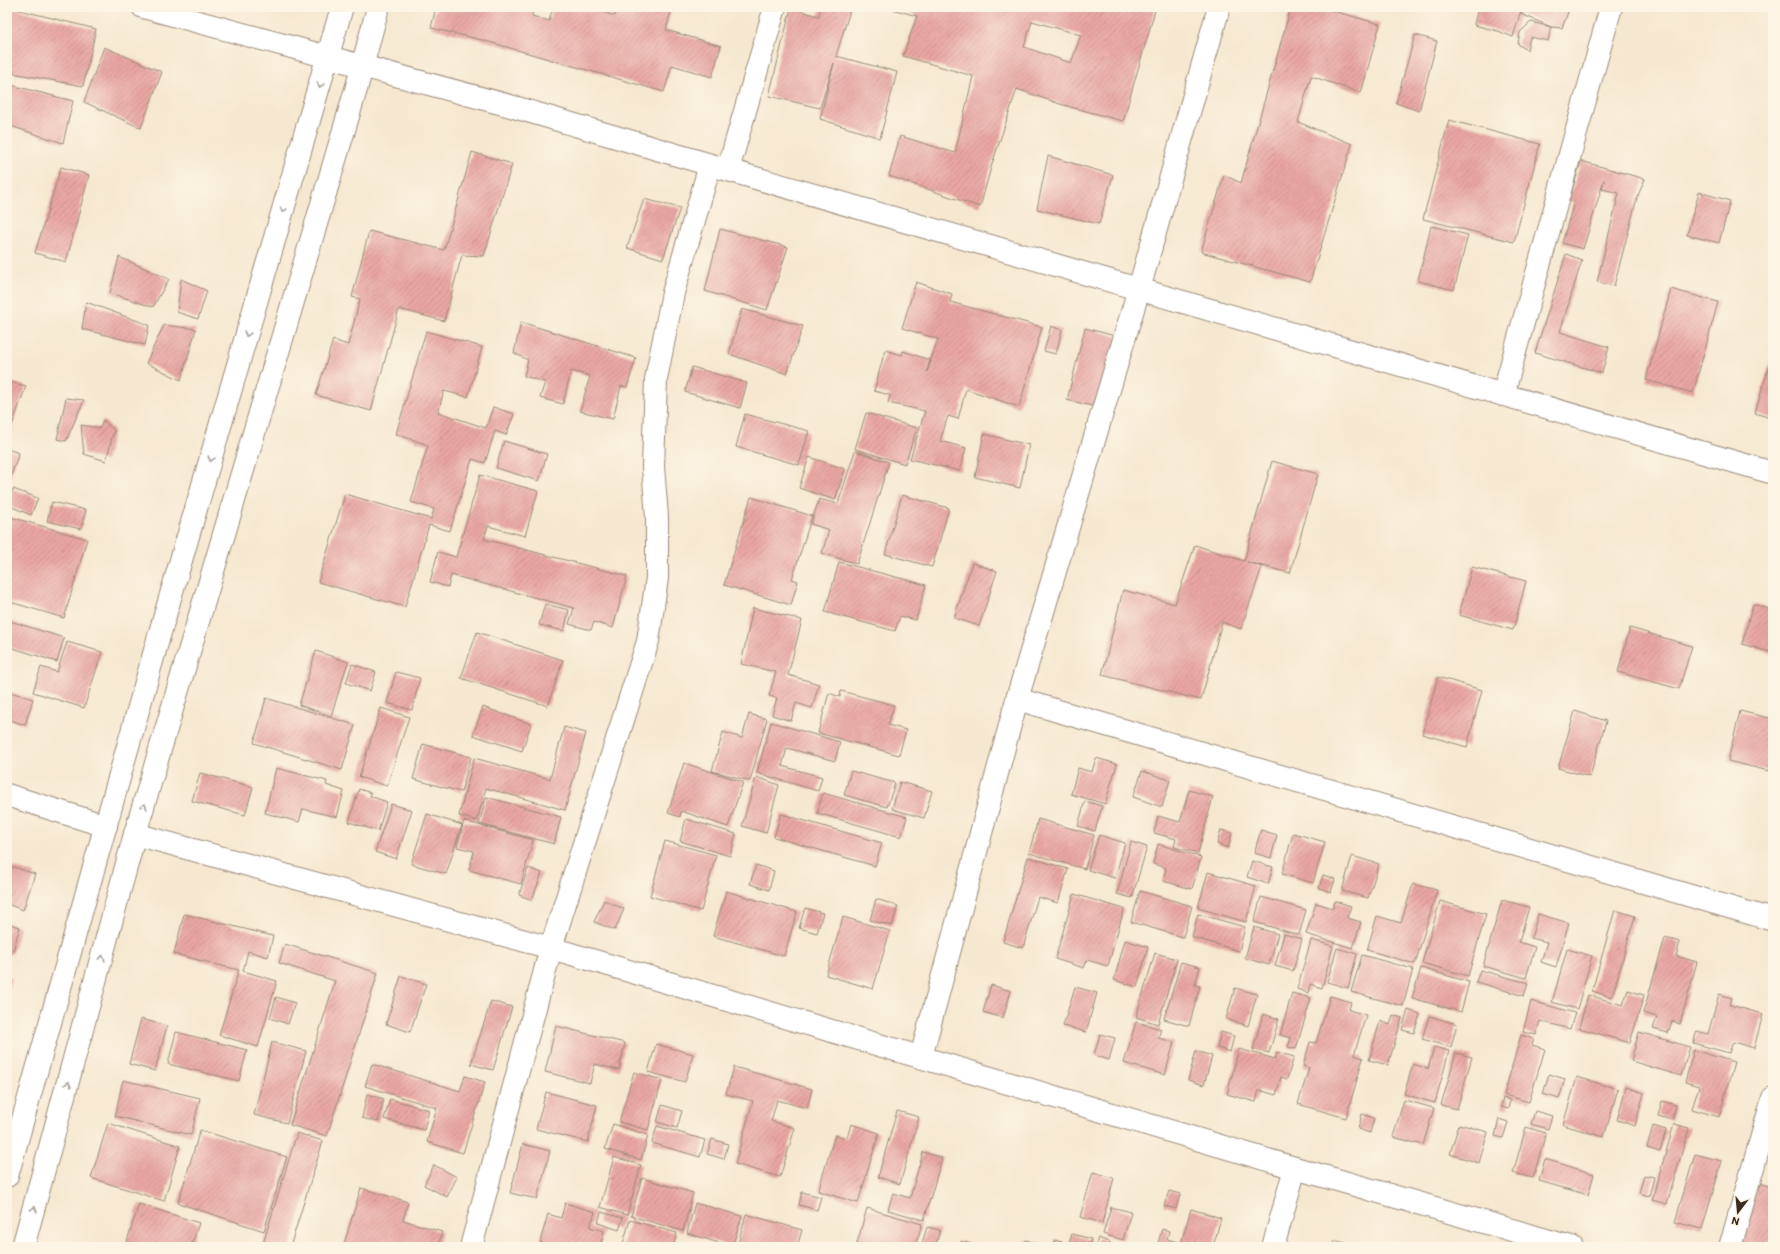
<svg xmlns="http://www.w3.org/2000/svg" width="1780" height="1254" viewBox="0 0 1780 1254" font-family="Itim,sans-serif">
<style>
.building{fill:url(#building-hatch);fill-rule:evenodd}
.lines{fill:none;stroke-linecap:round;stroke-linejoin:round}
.minor-casing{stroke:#988977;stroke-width:24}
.tertiary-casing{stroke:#988977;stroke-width:24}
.minor{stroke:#fff;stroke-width:22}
.tertiary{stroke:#fff;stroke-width:22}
.oneway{stroke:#a79f9a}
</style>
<defs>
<pattern id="building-hatch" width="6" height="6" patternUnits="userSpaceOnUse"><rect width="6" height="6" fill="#eaa7a4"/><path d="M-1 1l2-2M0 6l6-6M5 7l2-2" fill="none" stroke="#bf8885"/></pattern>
</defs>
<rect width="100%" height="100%" fill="#fcf5e5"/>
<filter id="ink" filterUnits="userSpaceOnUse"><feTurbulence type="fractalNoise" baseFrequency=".025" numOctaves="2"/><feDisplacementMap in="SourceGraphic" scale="8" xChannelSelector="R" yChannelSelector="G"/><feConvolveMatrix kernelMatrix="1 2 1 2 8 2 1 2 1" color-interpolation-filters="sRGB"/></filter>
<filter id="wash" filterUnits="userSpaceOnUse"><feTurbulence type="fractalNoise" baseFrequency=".012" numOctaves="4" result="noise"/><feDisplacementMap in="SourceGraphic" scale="16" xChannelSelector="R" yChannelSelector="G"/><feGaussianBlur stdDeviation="0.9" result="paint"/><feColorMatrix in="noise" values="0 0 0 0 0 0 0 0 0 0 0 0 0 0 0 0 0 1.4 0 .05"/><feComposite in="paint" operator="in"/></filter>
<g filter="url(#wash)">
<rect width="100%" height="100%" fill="#f6e8d0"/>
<g id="blocks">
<!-- building -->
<g class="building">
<path d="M7,7L96,29L83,86L7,72Z"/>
<path d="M436,7H534L532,16L549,21L553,7H586L615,16L618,7H672L666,30L721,46L712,77L672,65L664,92L482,40L431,28Z"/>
<path d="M822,7H851L836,56L897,72L880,138L820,119L834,63L820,108L769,96L791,8L818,16Z"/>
<path d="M885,7H1156L1123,121L1060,104L1017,89L992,164L980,207L889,176L900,136L955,153L973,76L903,56L917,16ZM1032,21L1081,35L1071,63L1024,47Z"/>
<path d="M1291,7H1319L1380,24L1361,93L1311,76L1298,122L1352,144L1310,282L1201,252L1224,175L1241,183Z"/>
<path d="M1478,7H1522L1513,37L1498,31L1474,25Z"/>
<path d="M1523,7H1570L1562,28L1551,27L1521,14Z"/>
<path d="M1531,22L1551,27L1548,41L1530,37L1527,50L1518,44L1520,32Z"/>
<path d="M1415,35L1437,41L1419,111L1396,103Z"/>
<path d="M104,47L162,72L141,128L84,102Z"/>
<path d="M7,84L73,101L63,143L7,125Z"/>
<path d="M1449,120L1540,144L1514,242L1423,219Z"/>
<path d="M472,152L512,164L484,256L462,255L444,321L399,309L371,411L316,395L333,340L348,345L360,299L352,297L369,231L444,250Z"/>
<path d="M1048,156L1113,175L1099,224L1037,209Z"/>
<path d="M1581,161L1645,179L1637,198L1614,286L1597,282L1619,193L1602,189L1604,180L1583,249L1562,243L1574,202L1569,201Z"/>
<path d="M61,167L89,175L66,262L35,253Z"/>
<path d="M1699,192L1730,201L1719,243L1687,235Z"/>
<path d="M644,199L680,208L663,259L627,248Z"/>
<path d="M1431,226L1468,235L1454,290L1418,281Z"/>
<path d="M720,229L788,247L767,310L705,291Z"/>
<path d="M1566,254L1582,260L1560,332L1609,347L1602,373L1535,353Z"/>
<path d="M119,257L169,279L153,307L110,293Z"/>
<path d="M181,279L207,291L198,319L177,312Z"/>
<path d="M916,282L952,294L950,302L1042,327L1019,407L966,389L958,419L948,416L940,441L966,448L960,471L910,459L925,411L888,403L890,395L874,391L885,350L902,355L903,351L930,360L927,372L938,339L902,328Z"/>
<path d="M1671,289L1718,302L1693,393L1646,380Z"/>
<path d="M86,302L149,325L145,345L82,329Z"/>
<path d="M742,309L803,326L787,374L729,354Z"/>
<path d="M521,322L636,358L627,387L621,386L613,419L580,411L590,376L571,371L563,404L540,398L545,382L524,376L528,360L514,353Z"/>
<path d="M164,325L196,329L181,380L146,363Z"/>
<path d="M1051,326L1062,330L1056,354L1044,351Z"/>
<path d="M1085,328L1119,337L1101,408L1067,400Z"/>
<path d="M426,331L482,347L468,397L444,391L438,412L486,428L493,407L514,414L506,435L495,431L485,463L472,459L450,531L429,525L405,607L318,582L345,494L431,519L434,509L411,502L428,445L396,434Z"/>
<path d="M1771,359L1773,360V419L1755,413Z"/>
<path d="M692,367L747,383L740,408L685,392Z"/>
<path d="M7,381L26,386L9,434L7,433Z"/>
<path d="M66,398L84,400L66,441L57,439Z"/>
<path d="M866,413L917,428L905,464L855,449Z"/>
<path d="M745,414L809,431L799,465L736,447Z"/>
<path d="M103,420L114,430L106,461L84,454L81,425L100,428Z"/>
<path d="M984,434L1029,445L1020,488L975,477Z"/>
<path d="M504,441L547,454L539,481L496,468Z"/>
<path d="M7,449L19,453L7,487Z"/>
<path d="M855,451L889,462L857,564L822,553L829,530L811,524L819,499L838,504Z"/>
<path d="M809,457L845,469L835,500L799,488Z"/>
<path d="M1272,461L1318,474L1290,573L1247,562L1262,567L1241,629L1222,622L1201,700L1102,675L1123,590L1175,604L1195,545L1244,561Z"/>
<path d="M480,475L538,491L525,536L488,526L484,539L627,576L613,628L594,622L591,630L569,624L574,608L451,575L448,587L430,582L438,552L456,557Z"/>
<path d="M13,489L38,498L31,515L7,505Z"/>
<path d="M902,495L949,508L932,567L885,554Z"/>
<path d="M751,497L812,516L792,579L798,581L791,605L724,585Z"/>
<path d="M52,502L86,510L81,529L47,521Z"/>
<path d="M7,516L87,539L64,618L7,601Z"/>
<path d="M839,562L926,585L916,620L900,616L895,631L825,612Z"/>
<path d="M972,563L997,571L979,626L954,618Z"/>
<path d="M1472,567L1526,581L1513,630L1459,615Z"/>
<path d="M545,604L569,610L564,631L539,625Z"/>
<path d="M1753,604L1773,610V653L1742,644Z"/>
<path d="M753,608L802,620L788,675L819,684L812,708L796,703L791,721L772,715L777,698L769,696L776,672L741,664Z"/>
<path d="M7,620L64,638L57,662L10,647L7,656Z"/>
<path d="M1630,628L1692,646L1679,689L1618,672Z"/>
<path d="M477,632L563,660L548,706L461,678Z"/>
<path d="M67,642L102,652L84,708L33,692L41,667L57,672Z"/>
<path d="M316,651L348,662L331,716L299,705Z"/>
<path d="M352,664L376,672L370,691L346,683Z"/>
<path d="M396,672L420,678L412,710L387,703Z"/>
<path d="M1438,677L1482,690L1467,747L1422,734Z"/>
<path d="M7,691L33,699L25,725L7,719Z"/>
<path d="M841,691L894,705L888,725L906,730L899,755L818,733L829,693L840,697Z"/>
<path d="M266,698L355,725L342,770L254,743Z"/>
<path d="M483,707L531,724L522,751L473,735Z"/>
<path d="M381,708L409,717L387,786L359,777Z"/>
<path d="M1575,711L1606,721L1590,777L1558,768Z"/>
<path d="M1740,711L1773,719V755L1769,771L1728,761Z"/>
<path d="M749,714L767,719L750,781L712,771L723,732L742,738Z"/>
<path d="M771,722L840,742L835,761L787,748L782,766L822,777L818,791L757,773Z"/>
<path d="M564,727L586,733L565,810L486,788L477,821L459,816L474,758L550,779Z"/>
<path d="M423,744L471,757L461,792L413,779Z"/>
<path d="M1096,758L1117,764L1105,804L1071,794L1078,768L1092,772Z"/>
<path d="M684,763L743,782L728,827L681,811L680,817L668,813Z"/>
<path d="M276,768L327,781L326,785L344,791L337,817L303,809L299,822L265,813Z"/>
<path d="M851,771L895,783L887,807L844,795Z"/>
<path d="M1142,771L1170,780L1162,807L1133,797Z"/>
<path d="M200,773L253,787L245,815L192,801Z"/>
<path d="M756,777L779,785L766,833L742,826Z"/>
<path d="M900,782L932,791L924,818L892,809Z"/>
<path d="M359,789L371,793L370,796L387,802L378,831L349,822Z"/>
<path d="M1189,790L1213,797L1198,853L1174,847L1176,839L1154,833L1158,816L1180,822Z"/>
<path d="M823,793L907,817L901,837L817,813Z"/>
<path d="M486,797L561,817L554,844L479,824Z"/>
<path d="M1085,801L1102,806L1095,831L1078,826Z"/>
<path d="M391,804L412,810L396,859L375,852Z"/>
<path d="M427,814L462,825L446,874L411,864Z"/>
<path d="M781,814L882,843L875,866L774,837Z"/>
<path d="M686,819L736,834L730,856L680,841Z"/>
<path d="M1038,819L1094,835L1085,869L1029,853Z"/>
<path d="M464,821L533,840L521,884L469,870L474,851L457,847Z"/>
<path d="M1221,830L1232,833L1228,848L1217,844Z"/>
<path d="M1261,830L1277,835L1271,858L1254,853Z"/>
<path d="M1293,833L1325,842L1313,883L1282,874Z"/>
<path d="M1099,835L1125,843L1115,878L1088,870Z"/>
<path d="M665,841L716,855L701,911L650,896Z"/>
<path d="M1131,842L1147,847L1132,898L1117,894Z"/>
<path d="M1158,844L1201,857L1192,889L1163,881L1166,868L1153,864Z"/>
<path d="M1352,856L1379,864L1368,898L1342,891Z"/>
<path d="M1028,857L1068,869L1058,903L1038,897L1023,948L1003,942Z"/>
<path d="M1252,861L1273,867L1268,884L1247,877Z"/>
<path d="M7,865L35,874L23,910L7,904Z"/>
<path d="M756,865L774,871L769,890L750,884Z"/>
<path d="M528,868L542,873L532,900L519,895Z"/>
<path d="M1208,872L1256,886L1246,922L1198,908Z"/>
<path d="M1323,875L1335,879L1331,892L1319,888Z"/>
<path d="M1413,884L1437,890L1415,964L1367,950L1377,916L1401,923Z"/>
<path d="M726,891L797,912L784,956L713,936Z"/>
<path d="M1140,891L1192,906L1183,937L1131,922Z"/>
<path d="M1074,894L1124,909L1108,966L1087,960L1084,968L1055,959Z"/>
<path d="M1261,897L1306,910L1299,935L1254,922Z"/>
<path d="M876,899L898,906L892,926L870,920Z"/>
<path d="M604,900L624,909L615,930L594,922Z"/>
<path d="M1502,900L1529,907L1519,942L1535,947L1526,978L1483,966Z"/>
<path d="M1335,901L1351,906L1347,918L1361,922L1353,948L1306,934L1316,903L1333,908Z"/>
<path d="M1440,901L1486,914L1468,976L1422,963Z"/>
<path d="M805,908L823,913L817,933L799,928Z"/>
<path d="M1615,910L1635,916L1612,997L1592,991Z"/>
<path d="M184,914L273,936L268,957L248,951L243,971L277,981L258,1047L219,1035L239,970L174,954Z"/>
<path d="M1198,914L1245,927L1239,951L1192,937Z"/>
<path d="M1538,914L1569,923L1556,967L1541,962L1547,942L1531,938Z"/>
<path d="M843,917L890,931L873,989L826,975Z"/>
<path d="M7,923L20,927L12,954L7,952Z"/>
<path d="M1254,927L1278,934L1269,965L1245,958Z"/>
<path d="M1284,934L1302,939L1293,971L1275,966Z"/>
<path d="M1665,938L1680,942L1676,956L1697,962L1680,1024L1672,1021L1668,1033L1653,1029L1657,1017L1643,1013Z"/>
<path d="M1125,940L1148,947L1137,987L1114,980Z"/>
<path d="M1311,940L1333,946L1322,988L1310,984L1308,993L1297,989Z"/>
<path d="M285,944L378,973L327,1136L290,1125L335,981L279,963Z"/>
<path d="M1337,948L1357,954L1348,988L1327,982Z"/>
<path d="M1567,949L1592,956L1577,1009L1552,1002Z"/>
<path d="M1155,953L1177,959L1158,1024L1136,1017Z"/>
<path d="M1362,955L1413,969L1403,1006L1351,992Z"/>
<path d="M1181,962L1200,967L1195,985L1200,986L1189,1026L1164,1019Z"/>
<path d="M1421,968L1469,982L1461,1012L1412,998Z"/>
<path d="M1480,970L1528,983L1524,996L1476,982Z"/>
<path d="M7,976L12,978L7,992Z"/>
<path d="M401,976L426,984L410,1032L386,1024Z"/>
<path d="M991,985L1011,991L1003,1018L983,1012Z"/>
<path d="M1075,987L1097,993L1086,1032L1063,1026Z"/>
<path d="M1235,988L1257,994L1248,1026L1226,1019Z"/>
<path d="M1628,990L1644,995L1630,1043L1579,1028L1588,995L1623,1005Z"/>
<path d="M1292,993L1311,998L1296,1049L1288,1047L1291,1038L1280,1035Z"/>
<path d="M1719,994L1732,998L1730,1005L1763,1014L1754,1048L1733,1042L1729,1053L1693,1043L1697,1031L1708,1034Z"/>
<path d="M1330,996L1351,1002L1349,1010L1366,1015L1354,1055L1363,1058L1346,1118L1298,1104L1309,1068L1303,1066L1310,1042L1316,1043Z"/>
<path d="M276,997L295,1003L288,1024L270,1018Z"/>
<path d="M491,1001L512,1007L493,1070L471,1064Z"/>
<path d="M1531,1001L1575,1013L1570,1029L1540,1021L1536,1035L1523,1032Z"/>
<path d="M1408,1010L1420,1014L1414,1033L1402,1030Z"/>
<path d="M1263,1014L1279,1019L1269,1053L1253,1049Z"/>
<path d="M1393,1015L1402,1018L1388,1065L1369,1060L1380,1021L1390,1025Z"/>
<path d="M1429,1016L1457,1024L1451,1047L1422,1039Z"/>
<path d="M141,1019L167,1026L155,1071L129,1064Z"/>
<path d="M1136,1022L1161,1029L1158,1038L1174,1042L1165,1075L1124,1063Z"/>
<path d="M556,1026L625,1043L619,1070L595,1064L590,1083L545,1072Z"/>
<path d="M176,1032L247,1050L239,1081L168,1064Z"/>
<path d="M1221,1032L1234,1036L1230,1052L1217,1048Z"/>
<path d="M1639,1032L1690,1047L1681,1076L1631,1061Z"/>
<path d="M1100,1034L1115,1038L1109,1060L1094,1055Z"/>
<path d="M1521,1035L1534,1039L1532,1045L1545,1049L1529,1102L1504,1095Z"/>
<path d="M272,1042L306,1051L287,1123L254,1115Z"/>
<path d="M656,1044L693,1054L685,1082L648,1072Z"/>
<path d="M1434,1047L1449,1051L1435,1103L1404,1094L1413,1064L1428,1069Z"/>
<path d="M1239,1049L1275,1059L1277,1052L1294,1057L1287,1079L1281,1077L1276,1095L1259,1090L1256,1102L1227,1094Z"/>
<path d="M1694,1050L1734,1062L1719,1117L1692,1109L1699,1086L1685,1082Z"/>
<path d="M1196,1051L1212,1056L1204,1085L1188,1080Z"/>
<path d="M1456,1053L1472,1057L1457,1109L1441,1105Z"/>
<path d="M372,1064L460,1091L465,1076L485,1082L463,1153L427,1142L437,1108L365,1086Z"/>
<path d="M734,1067L812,1089L807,1108L777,1100L771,1121L795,1128L780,1177L735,1164L753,1101L726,1094Z"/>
<path d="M634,1072L662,1080L648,1130L619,1122Z"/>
<path d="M1549,1074L1565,1079L1559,1099L1543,1094Z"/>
<path d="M1577,1077L1618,1089L1604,1137L1563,1125Z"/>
<path d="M123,1080L200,1098L191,1135L115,1116Z"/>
<path d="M1626,1087L1644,1093L1635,1126L1617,1120Z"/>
<path d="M546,1092L597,1105L588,1142L536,1129Z"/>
<path d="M367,1094L384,1099L378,1122L362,1118Z"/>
<path d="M1503,1098L1510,1100L1508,1109L1501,1107Z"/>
<path d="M390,1099L429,1110L424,1130L384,1119Z"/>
<path d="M1404,1100L1434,1108L1423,1145L1393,1137Z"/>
<path d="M1662,1101L1676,1105L1672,1120L1658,1116Z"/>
<path d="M662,1105L682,1111L677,1128L657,1122Z"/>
<path d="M897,1111L919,1117L900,1184L878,1177Z"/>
<path d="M1535,1111L1552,1116L1548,1129L1531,1124Z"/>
<path d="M1362,1114L1374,1118L1370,1133L1358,1129Z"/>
<path d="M1499,1119L1508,1122L1503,1138L1495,1136Z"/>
<path d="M108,1123L180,1146L164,1201L91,1178Z"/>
<path d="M613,1124L648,1135L641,1160L605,1149Z"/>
<path d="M851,1124L879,1133L858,1203L818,1191L835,1135L847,1138Z"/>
<path d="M1459,1124L1488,1132L1479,1163L1450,1154Z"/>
<path d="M1674,1124L1689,1128L1667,1204L1652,1200Z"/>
<path d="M657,1126L705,1140L700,1157L652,1143Z"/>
<path d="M1653,1126L1666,1130L1660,1152L1647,1148Z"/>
<path d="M1526,1127L1546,1133L1533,1178L1513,1173Z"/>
<path d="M200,1130L287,1157L264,1231L178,1203Z"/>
<path d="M297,1133L323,1141L290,1247H262Z"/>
<path d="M712,1139L728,1144L724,1159L707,1154Z"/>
<path d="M523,1144L550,1151L537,1199L510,1193Z"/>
<path d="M923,1152L942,1158L924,1220L888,1210L893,1193L910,1198Z"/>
<path d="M1695,1154L1722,1161L1702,1229L1675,1222Z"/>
<path d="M614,1157L641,1165L627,1215L600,1207Z"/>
<path d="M1545,1159L1594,1174L1588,1195L1539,1181Z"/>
<path d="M434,1165L457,1177L447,1197L424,1185Z"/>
<path d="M1093,1172L1114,1178L1102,1223L1080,1217Z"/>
<path d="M1644,1175L1654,1177L1649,1196L1639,1193Z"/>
<path d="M642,1178L693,1193L683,1231L631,1216Z"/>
<path d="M1758,1183L1773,1187V1244L1763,1241L1761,1247H1739Z"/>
<path d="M361,1188L408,1202L403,1220L442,1232L438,1247H356L344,1244Z"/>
<path d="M1169,1191L1180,1194L1176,1209L1164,1206Z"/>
<path d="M802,1192L821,1197L817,1210L799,1205Z"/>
<path d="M565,1203L595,1212L590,1227L604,1231L600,1247H552L540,1242L548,1214L561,1218Z"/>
<path d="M695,1203L742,1216L732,1247L687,1233Z"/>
<path d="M139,1204L199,1223L191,1247H136L126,1244Z"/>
<path d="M1111,1207L1131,1212L1123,1240L1103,1234Z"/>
<path d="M867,1208L922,1224L915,1247H856Z"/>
<path d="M1191,1209L1221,1218L1213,1247H1157L1162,1229L1169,1231L1167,1239L1181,1243Z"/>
<path d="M601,1212L623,1218L619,1230L598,1223Z"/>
<path d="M746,1214L802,1230L797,1247H737Z"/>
<path d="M630,1220L677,1233L673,1247H622Z"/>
<path d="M927,1227L940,1230L935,1247H921Z"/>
<path d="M1072,1234L1091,1239L1089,1247H1053L1055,1240L1069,1244Z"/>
<path d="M1098,1238L1110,1242L1109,1247H1095Z"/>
<path d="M1026,1240L1049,1247H1023Z"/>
<path d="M1334,1240L1350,1245L1349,1247H1333Z"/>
<path d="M961,1241L974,1245V1247H959Z"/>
</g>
</g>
</g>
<g filter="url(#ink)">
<use href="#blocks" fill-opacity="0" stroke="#988977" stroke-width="1"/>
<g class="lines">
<defs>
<g id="minor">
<path d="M143,7L514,107L728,170L1773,473"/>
<path d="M728,170L775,7"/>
<path d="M1503,395L1611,7"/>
<path d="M1017,699L1773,920"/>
<path d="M7,795L106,826"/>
<path d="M135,834L551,948L1295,1168L1571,1247"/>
<path d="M921,1057L1017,699L1139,289L1219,7"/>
<path d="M471,1247L551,948L648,641L657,578V517L653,467L656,379L673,293L710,165"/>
<path d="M1273,1247L1295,1168"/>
<path d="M1730,1247L1773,1098"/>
</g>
<g id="tertiary">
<path d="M7,1176L159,636L342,7"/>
<path d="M23,1247L135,834L357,86L378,7"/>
</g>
</defs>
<!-- minor casing -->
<use href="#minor" class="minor-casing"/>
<!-- tertiary casing -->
<use href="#tertiary" class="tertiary-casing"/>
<!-- minor -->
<use href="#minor" class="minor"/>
<!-- tertiary -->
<use href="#tertiary" class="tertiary"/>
</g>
<!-- one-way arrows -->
<defs><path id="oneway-chevron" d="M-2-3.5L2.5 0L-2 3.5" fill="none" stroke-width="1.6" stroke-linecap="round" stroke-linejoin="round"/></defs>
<g class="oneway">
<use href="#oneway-chevron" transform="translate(320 85) rotate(106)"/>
<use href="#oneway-chevron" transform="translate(283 210) rotate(106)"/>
<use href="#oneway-chevron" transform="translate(247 334) rotate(106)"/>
<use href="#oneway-chevron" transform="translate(211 459) rotate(106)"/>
<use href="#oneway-chevron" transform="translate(144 806) rotate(-73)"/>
<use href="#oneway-chevron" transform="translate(102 958) rotate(-75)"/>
<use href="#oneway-chevron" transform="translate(68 1084) rotate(-75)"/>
<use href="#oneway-chevron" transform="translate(34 1209) rotate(-75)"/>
</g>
</g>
<!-- margin -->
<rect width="1780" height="1254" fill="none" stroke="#fcf5e5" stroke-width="24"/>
<!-- north arrow -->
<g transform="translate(1738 1212) rotate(196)" stroke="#fcf5e5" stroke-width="3" paint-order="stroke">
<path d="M0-3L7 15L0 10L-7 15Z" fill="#3b2a1e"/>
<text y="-6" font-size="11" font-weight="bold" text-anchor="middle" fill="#3b2a1e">N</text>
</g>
</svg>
